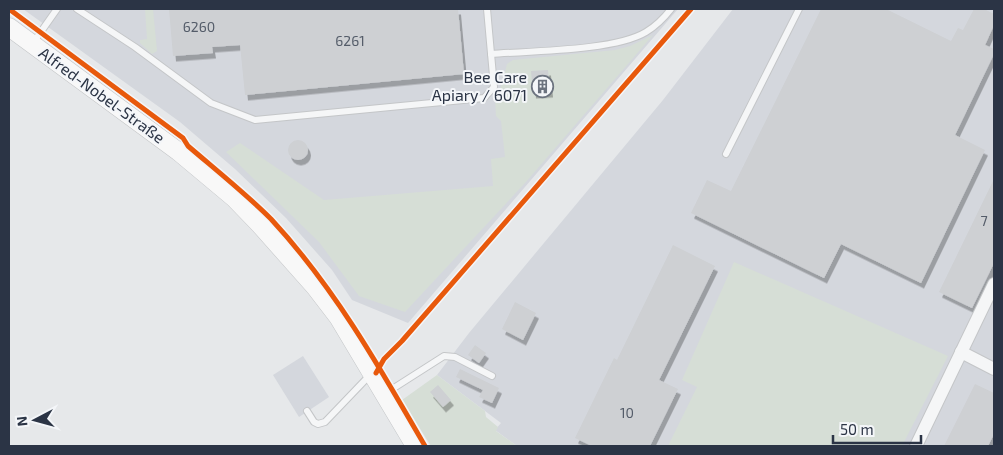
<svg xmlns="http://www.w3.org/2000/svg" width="1003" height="455" viewBox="0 0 1003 455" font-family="'Exo 2',sans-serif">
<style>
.built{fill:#d4d7dd}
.green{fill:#d6ded6}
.building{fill:#ced0d3;filter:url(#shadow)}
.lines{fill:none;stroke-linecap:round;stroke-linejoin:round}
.lane-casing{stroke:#c4c6c8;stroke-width:8}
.street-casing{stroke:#c4c6c8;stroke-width:14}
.secondary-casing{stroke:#c4c6c8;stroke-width:19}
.lane{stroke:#f5f6f7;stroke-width:6}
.street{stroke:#f5f6f7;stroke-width:12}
.secondary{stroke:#f8f8f8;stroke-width:18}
.cycleway-casing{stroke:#f4f6f9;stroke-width:8}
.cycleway{stroke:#e8590c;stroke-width:5}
.labels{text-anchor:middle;stroke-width:4;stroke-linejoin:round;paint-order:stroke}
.number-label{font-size:14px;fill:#545c69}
.poi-label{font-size:16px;fill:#2b3445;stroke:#f4f6f9;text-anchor:end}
.street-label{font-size:16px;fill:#2b3445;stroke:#f4f6f9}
</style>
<defs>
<filter id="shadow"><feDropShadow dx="3" dy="5.5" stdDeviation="0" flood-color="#0004"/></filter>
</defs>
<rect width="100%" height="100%" fill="#e6e8ea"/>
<!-- built -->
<g class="built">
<path d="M23,9H678L408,323L352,300L332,270L286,218L235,169L180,122Z"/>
<path d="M733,9H994V446H517L495,430L501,423L437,375L469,333L663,100Z"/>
<path d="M303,356L329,397L299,417L273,375Z"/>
</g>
<!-- green -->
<g class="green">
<path d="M145,9H153L157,51L152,54L140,43V40L147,39Z"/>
<path d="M653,35L525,183L405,312L359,296L319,242L226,152L240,143L324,200L493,186L491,159L505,157L501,121L496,116L495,98L502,84L507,64L513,60L615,50L630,46Z"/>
<path d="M734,262L948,356L902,446H668L697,387L682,380Z"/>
<path d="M437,375L485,411L486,417L498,427L496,431L517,446H431L402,400Z"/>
</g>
<!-- building -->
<g class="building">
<path d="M169,9H458L464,74L245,95L240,45L212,47L213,53L173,56Z"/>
<path d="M821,9H886L951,41L958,28L963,30L974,9H984L994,14V25L985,45L994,49V54L955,135L985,150L921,283L841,244L824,278L691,213L707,180L731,191Z"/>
<path d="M548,70L550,92L533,93L531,71Z"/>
<circle cx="298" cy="150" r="10"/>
<path d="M994,179V263L972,308L939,292Z"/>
<path d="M673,245L715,266L659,380L678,389L650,446H592L575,438L614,358L617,360Z"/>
<path d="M515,302L536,313L523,340L502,329Z"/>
<path d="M475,345L486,353L479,363L468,355Z"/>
<path d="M460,369L499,388L492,403L479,397L483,390L456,377Z"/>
<path d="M975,384L994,393V434L988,446H944Z"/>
<path d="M438,385L451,400L443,407L430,392Z"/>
</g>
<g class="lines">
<defs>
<g id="lane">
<path d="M77,9L135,47L211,103L255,120L484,98L494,87L487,9"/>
<path d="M33,43L57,9"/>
<path d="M491,54C529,51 615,51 646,32C656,26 664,18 671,9"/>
<path d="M726,154L799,9"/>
<path d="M386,393L444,356L455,357L492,376"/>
<path d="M307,411L314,422L318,424L325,422L370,375"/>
</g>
<g id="street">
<path d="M961,352L994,369"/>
<path d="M916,446L994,284"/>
</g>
<path id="secondary" d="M9,27L179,152L234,198L260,225L315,287L338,317L415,446"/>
</defs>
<!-- lane casing -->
<use href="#lane" class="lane-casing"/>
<!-- street casing -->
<use href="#street" class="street-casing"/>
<!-- secondary casing -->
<use href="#secondary" class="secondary-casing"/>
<!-- lane -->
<use href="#lane" class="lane"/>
<!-- street -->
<use href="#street" class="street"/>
<!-- secondary -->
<use href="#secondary" class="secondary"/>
<defs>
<g id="cycleway">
<path d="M9,9L183,138L188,146C216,170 245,193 271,219C334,287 379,366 425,446"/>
<path d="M376,373L384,359L402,341L691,9"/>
</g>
</defs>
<!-- cycleway casing -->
<use href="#cycleway" class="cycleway-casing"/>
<!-- cycleway -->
<use href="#cycleway" class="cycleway"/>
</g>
<!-- icons -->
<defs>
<symbol id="building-ring" viewBox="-11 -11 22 22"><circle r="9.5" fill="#f4f6f9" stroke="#6c737f" stroke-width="1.5"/><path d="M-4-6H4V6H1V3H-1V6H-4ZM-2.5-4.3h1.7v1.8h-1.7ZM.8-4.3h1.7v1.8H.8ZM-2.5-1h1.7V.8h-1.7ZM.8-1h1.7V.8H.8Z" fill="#6c737f"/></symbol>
</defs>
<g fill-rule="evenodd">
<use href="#building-ring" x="530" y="74" width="25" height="25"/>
</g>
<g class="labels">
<!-- number labels -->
<g class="number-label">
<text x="199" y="32">6260</text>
<text x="350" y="46">6261</text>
<text x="984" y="226">7</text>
<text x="627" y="418">10</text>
</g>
<!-- poi labels -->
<g class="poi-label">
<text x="527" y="83">Bee Care<tspan x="527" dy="18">Apiary / 6071</tspan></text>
</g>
<!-- street labels -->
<g class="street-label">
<text transform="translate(102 95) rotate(36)" y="6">Alfred-Nobel-Straße</text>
</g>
</g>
<!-- border -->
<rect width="1003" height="455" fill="none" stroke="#2b3445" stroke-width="20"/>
<!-- north arrow -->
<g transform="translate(35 420) rotate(264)" stroke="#f4f6f9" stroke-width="4" paint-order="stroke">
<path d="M0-4L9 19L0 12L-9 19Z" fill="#2b3445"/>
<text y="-8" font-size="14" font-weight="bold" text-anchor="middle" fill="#2b3445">N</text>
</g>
<!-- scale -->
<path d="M833 435v8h88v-8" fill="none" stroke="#2b3445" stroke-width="2.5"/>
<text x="840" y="435" font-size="15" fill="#2b3445" stroke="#f4f6f9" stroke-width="4" paint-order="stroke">50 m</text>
</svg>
